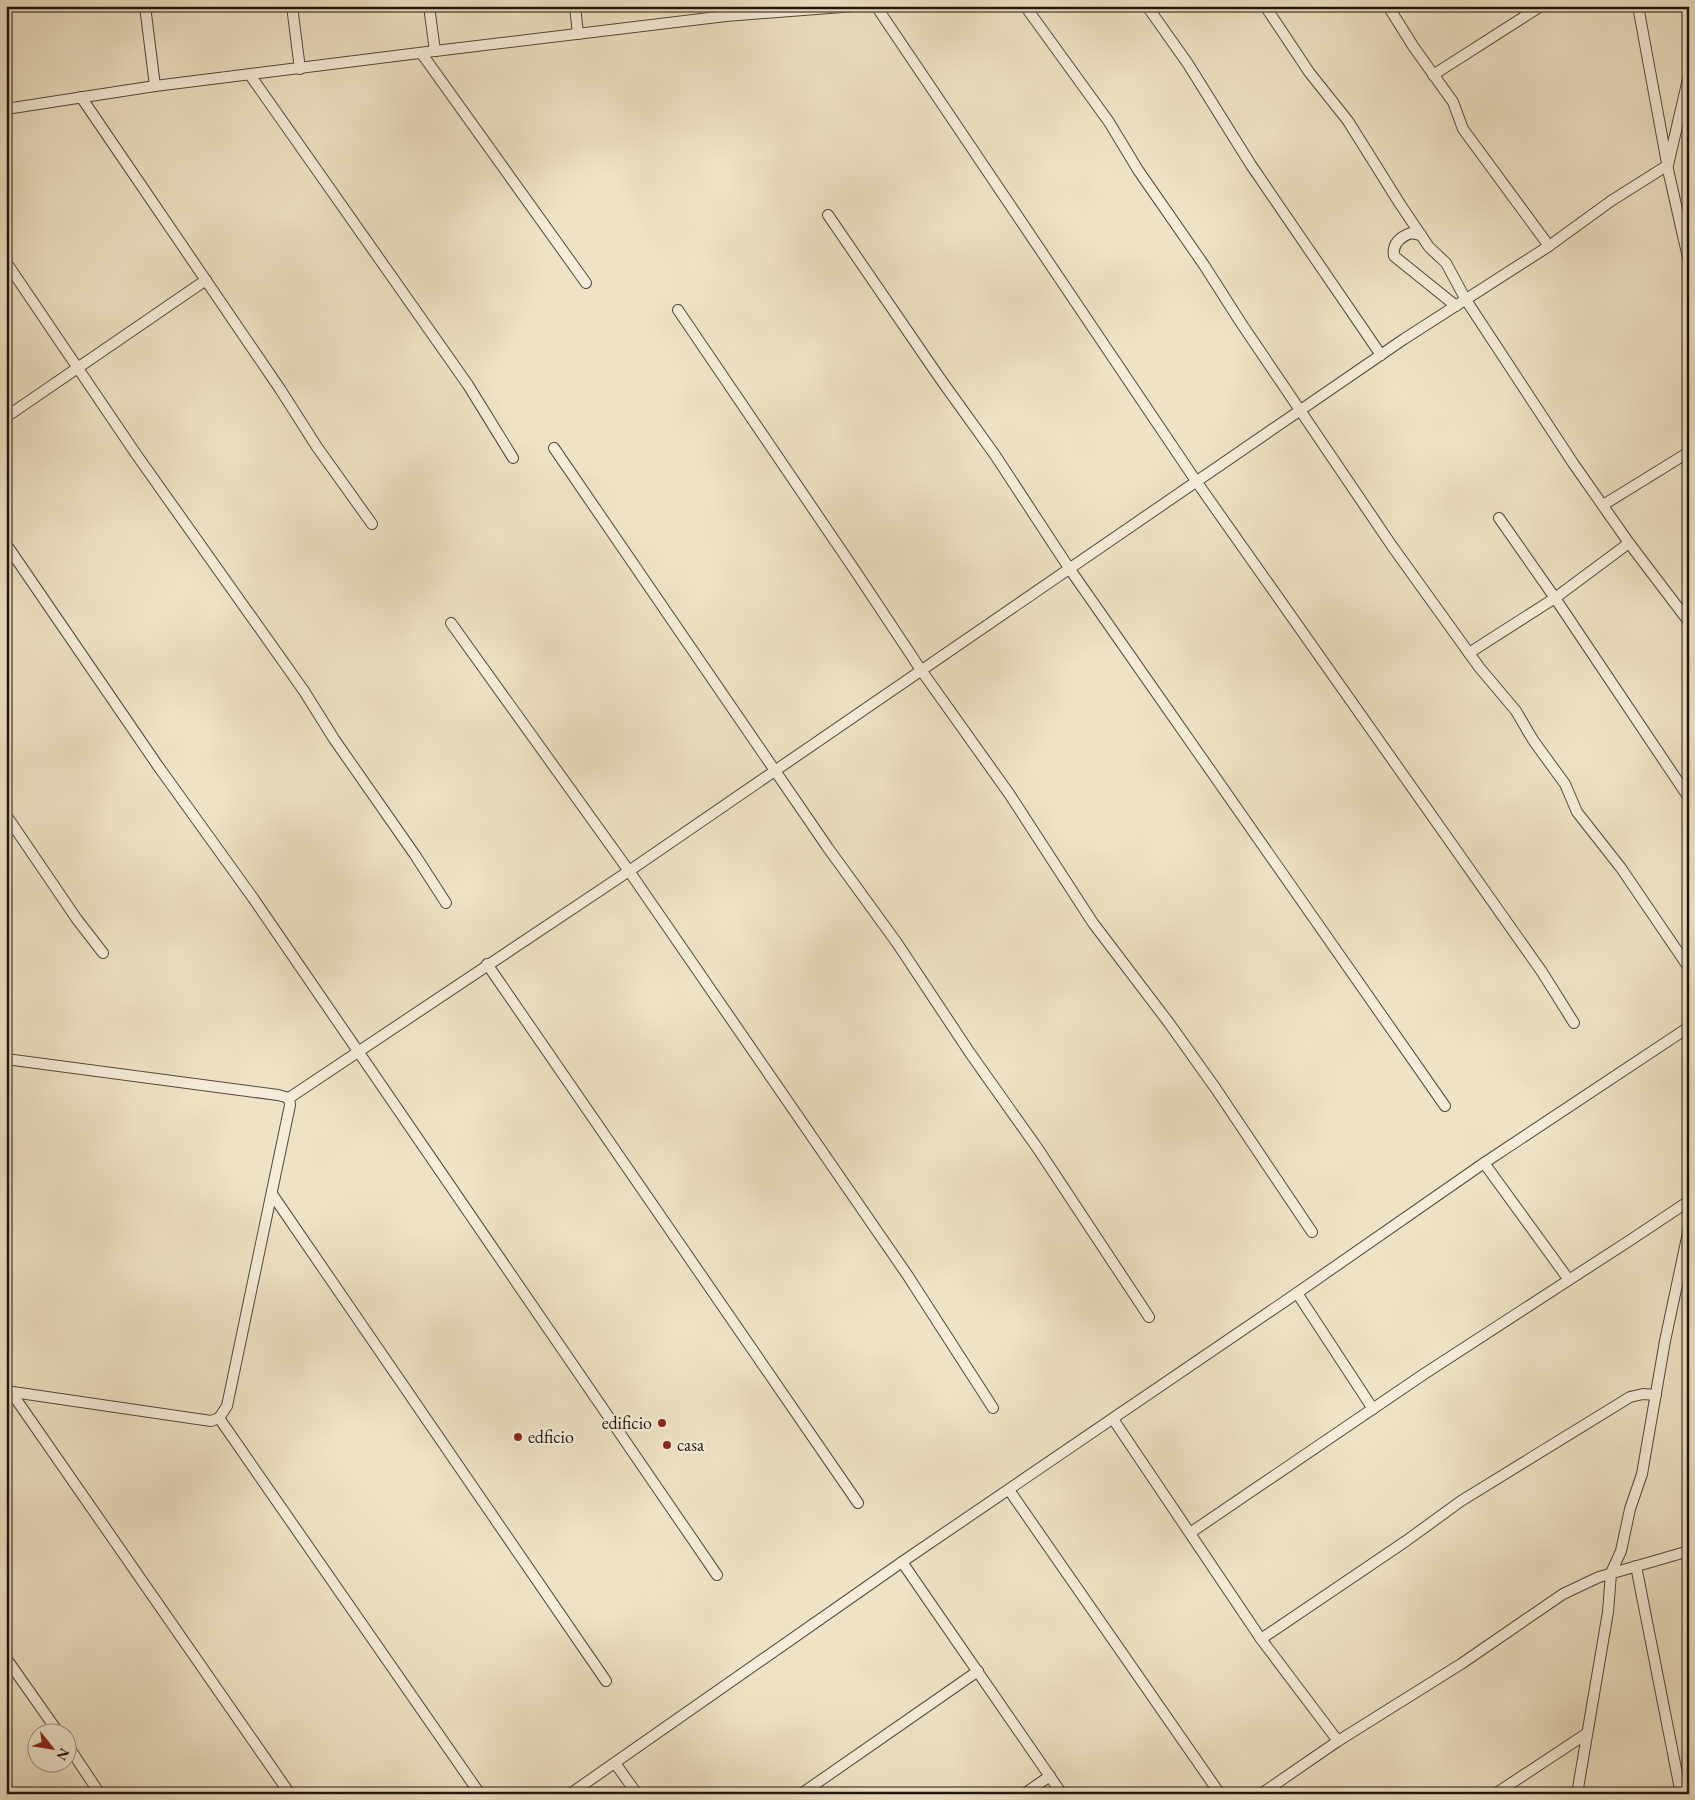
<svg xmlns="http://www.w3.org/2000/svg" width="1695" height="1800" viewBox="0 0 1695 1800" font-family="'EB Garamond',serif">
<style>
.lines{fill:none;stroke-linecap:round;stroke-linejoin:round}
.street-casing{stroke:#52483b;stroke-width:12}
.street{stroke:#f5edd9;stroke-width:10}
.poi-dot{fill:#8f2418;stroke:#f5edd9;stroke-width:2}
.labels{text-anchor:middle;stroke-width:4.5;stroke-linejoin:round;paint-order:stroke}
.poi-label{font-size:18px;fill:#1e150d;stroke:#f5edd9;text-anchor:start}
</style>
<rect width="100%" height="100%" fill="#efe3c5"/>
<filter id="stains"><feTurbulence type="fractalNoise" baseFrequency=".004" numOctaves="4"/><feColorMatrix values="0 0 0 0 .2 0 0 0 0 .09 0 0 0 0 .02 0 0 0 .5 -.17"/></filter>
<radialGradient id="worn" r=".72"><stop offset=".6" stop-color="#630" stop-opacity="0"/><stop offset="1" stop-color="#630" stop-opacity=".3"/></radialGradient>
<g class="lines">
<defs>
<g id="street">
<path d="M145,6L155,86"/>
<path d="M292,6L300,69"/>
<path d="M429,6L435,51"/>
<path d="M575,6L578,34"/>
<path d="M876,6L1196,481L1542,972L1574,1023"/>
<path d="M1025,6L1109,122L1138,170L1204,265L1241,323L1392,546L1479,667L1516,711L1533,740L1565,784L1577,812L1621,868L1689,968"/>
<path d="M1147,6L1188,64L1251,165L1381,355"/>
<path d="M1265,6L1309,72L1348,121L1400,204L1429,247L1446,263L1466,300L1573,463L1629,543L1689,622"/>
<path d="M1388,6L1413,46L1453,102L1463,129L1549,246"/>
<path d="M1638,6L1669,174L1689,262"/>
<path d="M422,54L586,283"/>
<path d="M250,75L468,385L513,458"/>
<path d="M1433,75L1541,6"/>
<path d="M81,97L280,389L317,447L372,524"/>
<path d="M6,109L155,86L435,51L726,16L855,6"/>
<path d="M828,215L939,377L995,455L1069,568L1445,1106"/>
<path d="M1421,235L1411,233C1400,237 1392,244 1394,256L1456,306"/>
<path d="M6,262L136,454L304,691L334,739L415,855L446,903"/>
<path d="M678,310L858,575L921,670L1010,795L1093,923L1169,1023L1216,1089L1312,1232"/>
<path d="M6,417L206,280"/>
<path d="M554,448L828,848L897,943L970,1053L1038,1149L1149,1317"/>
<path d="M1603,505L1689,452"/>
<path d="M1499,518L1555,598L1689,798"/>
<path d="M6,544L158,766L253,898L717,1575"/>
<path d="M451,623L629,871L908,1276L993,1408"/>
<path d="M1469,653L1555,598L1629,543"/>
<path d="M6,815L76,918L103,953"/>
<path d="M487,964L858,1503"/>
<path d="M6,1059L278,1095L289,1098L290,1105L227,1406L219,1418L211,1421L6,1391"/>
<path d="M289,1098L629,871L1404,339L1549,246L1611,201L1668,165L1689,75"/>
<path d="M1484,1163L1569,1280"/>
<path d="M272,1194L606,1681"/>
<path d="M1297,1293L1373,1409"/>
<path d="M11,1392L290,1794"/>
<path d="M219,1418L480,1794"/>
<path d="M1113,1419L1261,1639L1338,1741"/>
<path d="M1009,1490L1220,1794"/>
<path d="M1190,1533L1424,1374L1632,1239L1689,1201"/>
<path d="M902,1562L1062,1794"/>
<path d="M1636,1566L1681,1794"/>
<path d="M1261,1639L1406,1541L1461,1501L1630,1397L1643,1394L1656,1395"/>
<path d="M6,1658L58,1732"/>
<path d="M68,1746L100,1794"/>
<path d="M615,1763L637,1794"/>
<path d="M570,1794L902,1562L1297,1293L1484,1163L1689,1027"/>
<path d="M801,1794L978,1671"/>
<path d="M1024,1794L1050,1776"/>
<path d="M1261,1794L1338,1741L1461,1664L1563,1594L1599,1577L1689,1551"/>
<path d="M1495,1794L1586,1734"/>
<path d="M1577,1794L1608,1612L1611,1573L1621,1551L1630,1509L1642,1474L1665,1341L1689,1228"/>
</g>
</defs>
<!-- street casing -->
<use href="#street" class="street-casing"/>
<!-- street -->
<use href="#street" class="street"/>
</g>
<!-- markers -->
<g class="poi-dot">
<circle cx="662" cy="1423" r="5"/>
<circle cx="518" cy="1437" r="5"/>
<circle cx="667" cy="1445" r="5"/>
</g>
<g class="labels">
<!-- poi labels -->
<g class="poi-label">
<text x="652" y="1429" text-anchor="end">edificio</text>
<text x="528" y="1443">edficio</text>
<text x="677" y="1451">casa</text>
</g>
</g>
<!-- margin -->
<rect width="1695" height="1800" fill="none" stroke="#efe3c5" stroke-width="25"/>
<rect x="8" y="8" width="1680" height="1785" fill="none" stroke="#1e150d" stroke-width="2.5"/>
<rect x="12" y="12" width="1670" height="1775" fill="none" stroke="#1e150d"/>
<!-- north arrow -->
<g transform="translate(52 1748) rotate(120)"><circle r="24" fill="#f5edd9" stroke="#9f9787"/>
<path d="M0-4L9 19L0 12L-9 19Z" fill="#8f2418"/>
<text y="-8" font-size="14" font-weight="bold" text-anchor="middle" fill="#1e150d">N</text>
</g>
<rect width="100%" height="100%" filter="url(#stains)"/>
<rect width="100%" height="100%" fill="url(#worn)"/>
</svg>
